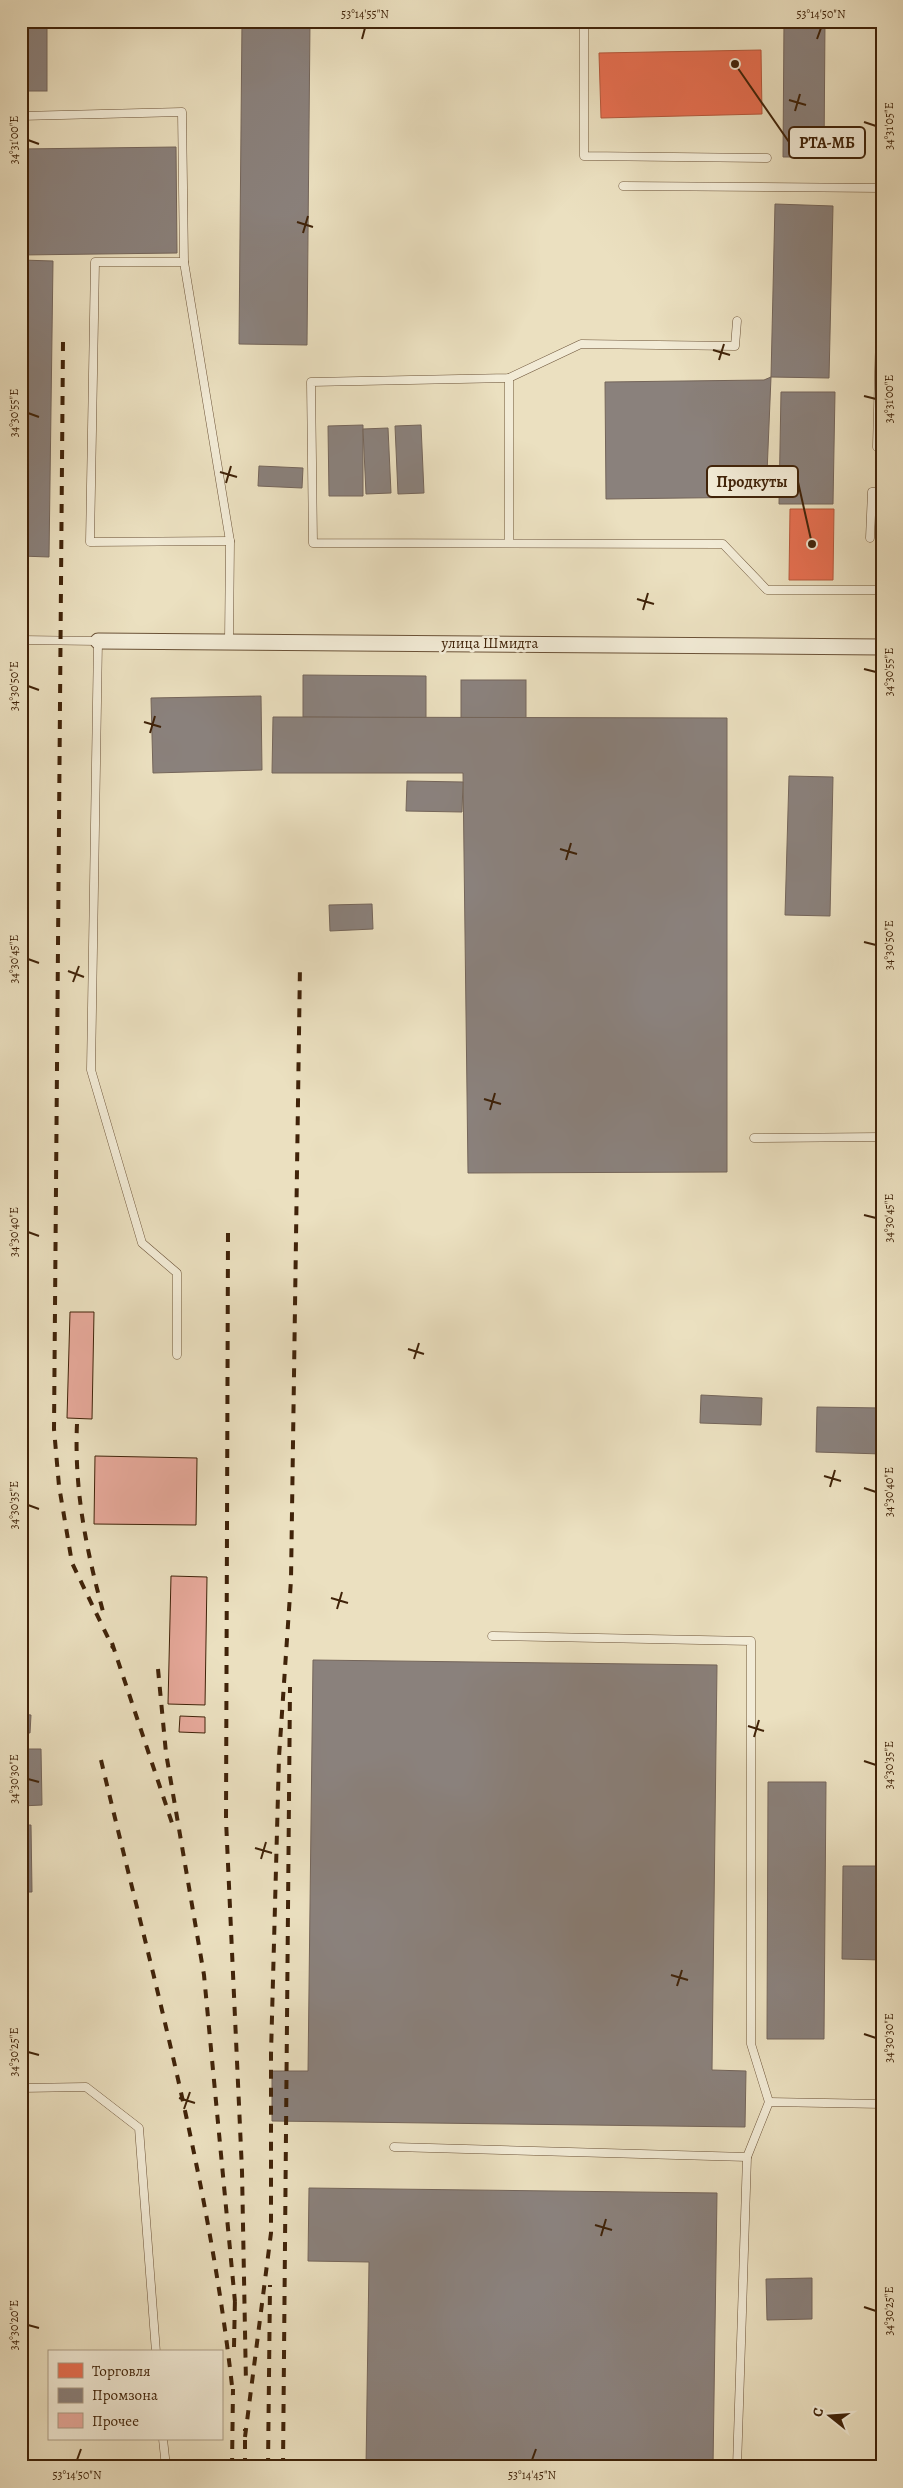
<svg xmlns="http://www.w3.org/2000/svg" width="903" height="2488" viewBox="0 0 903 2488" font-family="Alegreya,serif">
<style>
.shops{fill:#e76f51;stroke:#b5583b}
.industry{fill:#8a817c;stroke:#74655a}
.building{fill:#e7a99b;stroke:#402309}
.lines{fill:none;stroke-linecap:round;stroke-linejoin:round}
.service-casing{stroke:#6b5237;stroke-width:9}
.minor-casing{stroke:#6b5237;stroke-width:17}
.service{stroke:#f2ebd6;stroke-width:8}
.minor{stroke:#f2ebd6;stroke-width:15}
.rail{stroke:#402309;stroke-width:4;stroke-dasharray:9 9;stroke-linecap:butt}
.ticks{fill:none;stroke:#402309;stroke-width:2}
.labels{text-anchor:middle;stroke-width:5;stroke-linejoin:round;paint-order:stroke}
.street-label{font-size:15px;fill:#402309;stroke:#f2ebd6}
.leader{fill:none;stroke:#402309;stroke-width:2}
.callout-dot{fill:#402309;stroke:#f2ebd6;stroke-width:2}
.callout{fill:#f2ebd6;stroke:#402309;stroke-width:2}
.callout-label{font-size:16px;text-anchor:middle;font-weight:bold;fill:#402309}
.neatline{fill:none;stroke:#402309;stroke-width:2}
.ticks-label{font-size:12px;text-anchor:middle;fill:#402309}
</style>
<rect width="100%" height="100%" fill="#ebe0c0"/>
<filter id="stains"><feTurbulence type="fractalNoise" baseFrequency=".004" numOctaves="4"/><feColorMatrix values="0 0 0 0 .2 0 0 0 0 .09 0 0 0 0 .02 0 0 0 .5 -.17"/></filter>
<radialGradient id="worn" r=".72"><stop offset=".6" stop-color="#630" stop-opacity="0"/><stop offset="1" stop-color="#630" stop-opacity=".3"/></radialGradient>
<!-- shops -->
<g class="shops">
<path d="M761,50L762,114L601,118L599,53Z"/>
<path d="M790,509H834L833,580H789Z"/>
</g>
<!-- industry -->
<g class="industry">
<rect x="21" y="21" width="26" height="70"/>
<path d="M242,21H310L307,345L239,344Z"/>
<path d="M784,21H825L824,157H783Z"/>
<path d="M176,147L177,253L21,255V149Z"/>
<path d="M775,204L833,206L829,378L771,377Z"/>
<path d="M21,260L53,261L49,557L21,556Z"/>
<path d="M771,377L766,497L606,499L605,382L764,380Z"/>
<path d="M781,392H835L833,504H779Z"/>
<path d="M363,425V496H329L328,426Z"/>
<path d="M421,425L424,493L398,494L395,426Z"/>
<path d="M388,428L391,493L366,494L363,429Z"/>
<path d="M259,466L303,468L302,488L258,486Z"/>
<path d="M303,675L426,676V718L303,717Z"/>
<rect x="461" y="680" width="65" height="38"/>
<path d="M261,696L262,770L153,773L151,698Z"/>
<path d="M273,717L727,718V1172L468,1173L463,773H272Z"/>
<path d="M789,776L833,777L830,916L785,915Z"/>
<path d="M407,781L463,782L462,812L406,811Z"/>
<path d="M372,904L373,929L330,931L329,905Z"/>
<path d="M880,1182H882V1273H879Z"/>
<path d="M21,1387L22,1508H21Z"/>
<path d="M701,1395L762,1398L761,1425L700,1423Z"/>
<path d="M817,1407L882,1408V1454L816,1452Z"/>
<path d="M313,1660L717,1665L712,2070L746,2071L745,2127L272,2121V2071H308Z"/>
<path d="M21,1714L31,1715L30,1733L21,1732Z"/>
<path d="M21,1749H41L42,1805L21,1806Z"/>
<path d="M768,1782H826L824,2039H767Z"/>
<path d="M21,1825H31L32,1892H21Z"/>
<path d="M843,1866H882V1960L842,1959Z"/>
<path d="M309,2188L717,2193L713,2467H366L369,2262L308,2261Z"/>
<path d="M812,2278V2319L767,2320L766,2279Z"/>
</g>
<!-- building -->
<g class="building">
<path d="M70,1312H94L92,1419L67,1418Z"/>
<path d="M95,1456L197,1458L196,1525L94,1524Z"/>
<path d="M171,1576L207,1577L205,1705L168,1704Z"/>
<path d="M180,1716L205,1717V1733L179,1732Z"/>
</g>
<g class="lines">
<defs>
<g id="service">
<path d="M584,21V156L767,158"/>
<path d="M881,21L882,42"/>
<path d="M21,116L182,112L184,262L230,541L229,641"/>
<path d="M623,186L882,188"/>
<path d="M184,262H95L90,542L230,541"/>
<path d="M737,321L735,346L581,344L509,378L311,382L313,543L723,544L767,590H882"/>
<path d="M509,378V543"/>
<path d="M877,447L882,257"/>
<path d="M870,538L872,492L882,491"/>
<path d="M21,640L98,641L91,1070L142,1243L177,1273V1355"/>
<path d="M754,1138L882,1137"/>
<path d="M492,1636L751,1641V2044L769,2102"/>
<path d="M21,2088L86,2087L139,2128L156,2352"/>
<path d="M394,2147L747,2157L769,2102L882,2104"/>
<path d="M163,2439L166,2467"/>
<path d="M737,2467L747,2157"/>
</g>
<path id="minor" d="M98,641L882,647"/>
</defs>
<!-- service casing -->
<use href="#service" class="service-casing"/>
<!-- minor casing -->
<use href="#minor" class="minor-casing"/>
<!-- service -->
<use href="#service" class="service"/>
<!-- minor -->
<use href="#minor" class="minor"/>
<!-- rail -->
<g class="rail">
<path d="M63,342L54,1429L59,1486L72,1563L113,1648"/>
<path d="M228,1233L226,1820L242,2171L246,2384"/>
<path d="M77,1424C74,1493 87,1553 105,1619"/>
<path d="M112,1643L172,1823"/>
<path d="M158,1669L166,1753L204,1975L235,2302"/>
<path d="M101,1760C151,1970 210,2179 233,2395"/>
<path d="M234,2347L235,2297"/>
<path d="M245,2437L271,2233V2054L279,1757L291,1580L300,965"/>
<path d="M232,2467L233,2389"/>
<path d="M245,2467V2429"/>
<path d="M268,2467L270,2285"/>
<path d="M283,2467L290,1687"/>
</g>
</g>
<!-- ticks -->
<path class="ticks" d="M362,39L365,28M817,39L821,28M789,100L806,105M795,111L800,94M864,122L876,126M28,140L39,144M297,222L313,227M303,233L308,216M713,350L730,355M719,360L724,344M864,396L876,399M28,413L39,417M220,472L237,477M226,483L231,466M637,599L654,604M643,610L648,593M864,669L876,672M28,686L39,690M144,722L161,727M150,733L155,716M560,849L577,854M566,860L571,843M864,942L876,945M28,959L39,963M68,971L84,977M73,982L79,966M484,1099L501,1104M490,1110L495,1093M864,1215L876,1218M28,1232L39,1236M408,1349L424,1354M414,1359L419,1343M824,1476L841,1481M830,1487L835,1470M864,1488L876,1492M28,1505L39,1509M331,1598L348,1603M337,1609L342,1592M748,1726L764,1731M754,1737L759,1720M864,1761L876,1765M28,1779L39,1782M255,1848L272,1853M261,1859L266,1842M671,1975L688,1980M677,1986L682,1970M864,2034L876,2038M28,2052L39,2055M179,2098L195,2103M184,2109L190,2092M595,2225L612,2230M601,2236L606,2219M864,2307L876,2311M28,2325L39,2328M77,2460L81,2449M532,2460L536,2449"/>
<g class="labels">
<!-- street labels -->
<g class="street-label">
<text x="490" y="648">улица Шмидта</text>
</g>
</g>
<!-- callouts -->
<path class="leader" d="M735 64L789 142M812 544L798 482"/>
<g class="callout-dot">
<circle cx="735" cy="64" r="5"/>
<circle cx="812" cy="544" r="5"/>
</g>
<g class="callout">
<rect x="789" y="127" width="76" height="31" rx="5"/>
<rect x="707" y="466" width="91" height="31" rx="5"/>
</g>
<g class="callout-label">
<text x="827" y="148">РТА-МБ</text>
<text x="752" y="487">Продкуты</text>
</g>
<!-- margin -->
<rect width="903" height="2488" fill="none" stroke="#ebe0c0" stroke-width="55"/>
<!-- legend -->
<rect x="48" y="2350" width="175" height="90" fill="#f2ebd6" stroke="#ab9b84"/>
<rect x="58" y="2363" width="25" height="15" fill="#e76f51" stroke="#ab9b84"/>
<text x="92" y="2376" font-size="15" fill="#402309">Торговля</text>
<rect x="58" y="2388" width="25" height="15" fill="#8a817c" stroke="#ab9b84"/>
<text x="92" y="2400" font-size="15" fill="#402309">Промзона</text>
<rect x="58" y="2413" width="25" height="15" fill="#e7a99b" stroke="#ab9b84"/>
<text x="92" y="2426" font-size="15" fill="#402309">Прочее</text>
<!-- north arrow -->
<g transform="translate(830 2416) rotate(287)" stroke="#f2ebd6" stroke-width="4" paint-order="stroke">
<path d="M0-4L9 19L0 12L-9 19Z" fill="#402309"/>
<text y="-8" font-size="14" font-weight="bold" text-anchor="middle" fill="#402309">С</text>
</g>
<rect x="28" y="28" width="848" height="2432" class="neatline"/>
<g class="ticks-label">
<text x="365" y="18">53°14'55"N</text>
<text x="821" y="18">53°14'50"N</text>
<text transform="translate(889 126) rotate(-90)" y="4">34°31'05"E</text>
<text transform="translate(14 140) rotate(-90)" y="4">34°31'00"E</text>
<text transform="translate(889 399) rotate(-90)" y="4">34°31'00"E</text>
<text transform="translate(14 413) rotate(-90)" y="4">34°30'55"E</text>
<text transform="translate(889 672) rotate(-90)" y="4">34°30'55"E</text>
<text transform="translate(14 686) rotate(-90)" y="4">34°30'50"E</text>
<text transform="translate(889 945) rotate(-90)" y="4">34°30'50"E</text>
<text transform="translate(14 959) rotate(-90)" y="4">34°30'45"E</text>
<text transform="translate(889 1218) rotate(-90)" y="4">34°30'45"E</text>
<text transform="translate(14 1232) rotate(-90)" y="4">34°30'40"E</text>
<text transform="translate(889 1492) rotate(-90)" y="4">34°30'40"E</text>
<text transform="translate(14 1505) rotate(-90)" y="4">34°30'35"E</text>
<text transform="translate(889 1765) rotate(-90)" y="4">34°30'35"E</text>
<text transform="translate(14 1779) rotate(-90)" y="4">34°30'30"E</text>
<text transform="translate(889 2038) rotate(-90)" y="4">34°30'30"E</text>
<text transform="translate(14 2052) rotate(-90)" y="4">34°30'25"E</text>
<text transform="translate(889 2311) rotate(-90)" y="4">34°30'25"E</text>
<text transform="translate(14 2325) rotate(-90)" y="4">34°30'20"E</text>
<text x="77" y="2479">53°14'50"N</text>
<text x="532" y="2479">53°14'45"N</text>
</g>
<rect width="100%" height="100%" filter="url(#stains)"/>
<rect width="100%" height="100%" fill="url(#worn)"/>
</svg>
